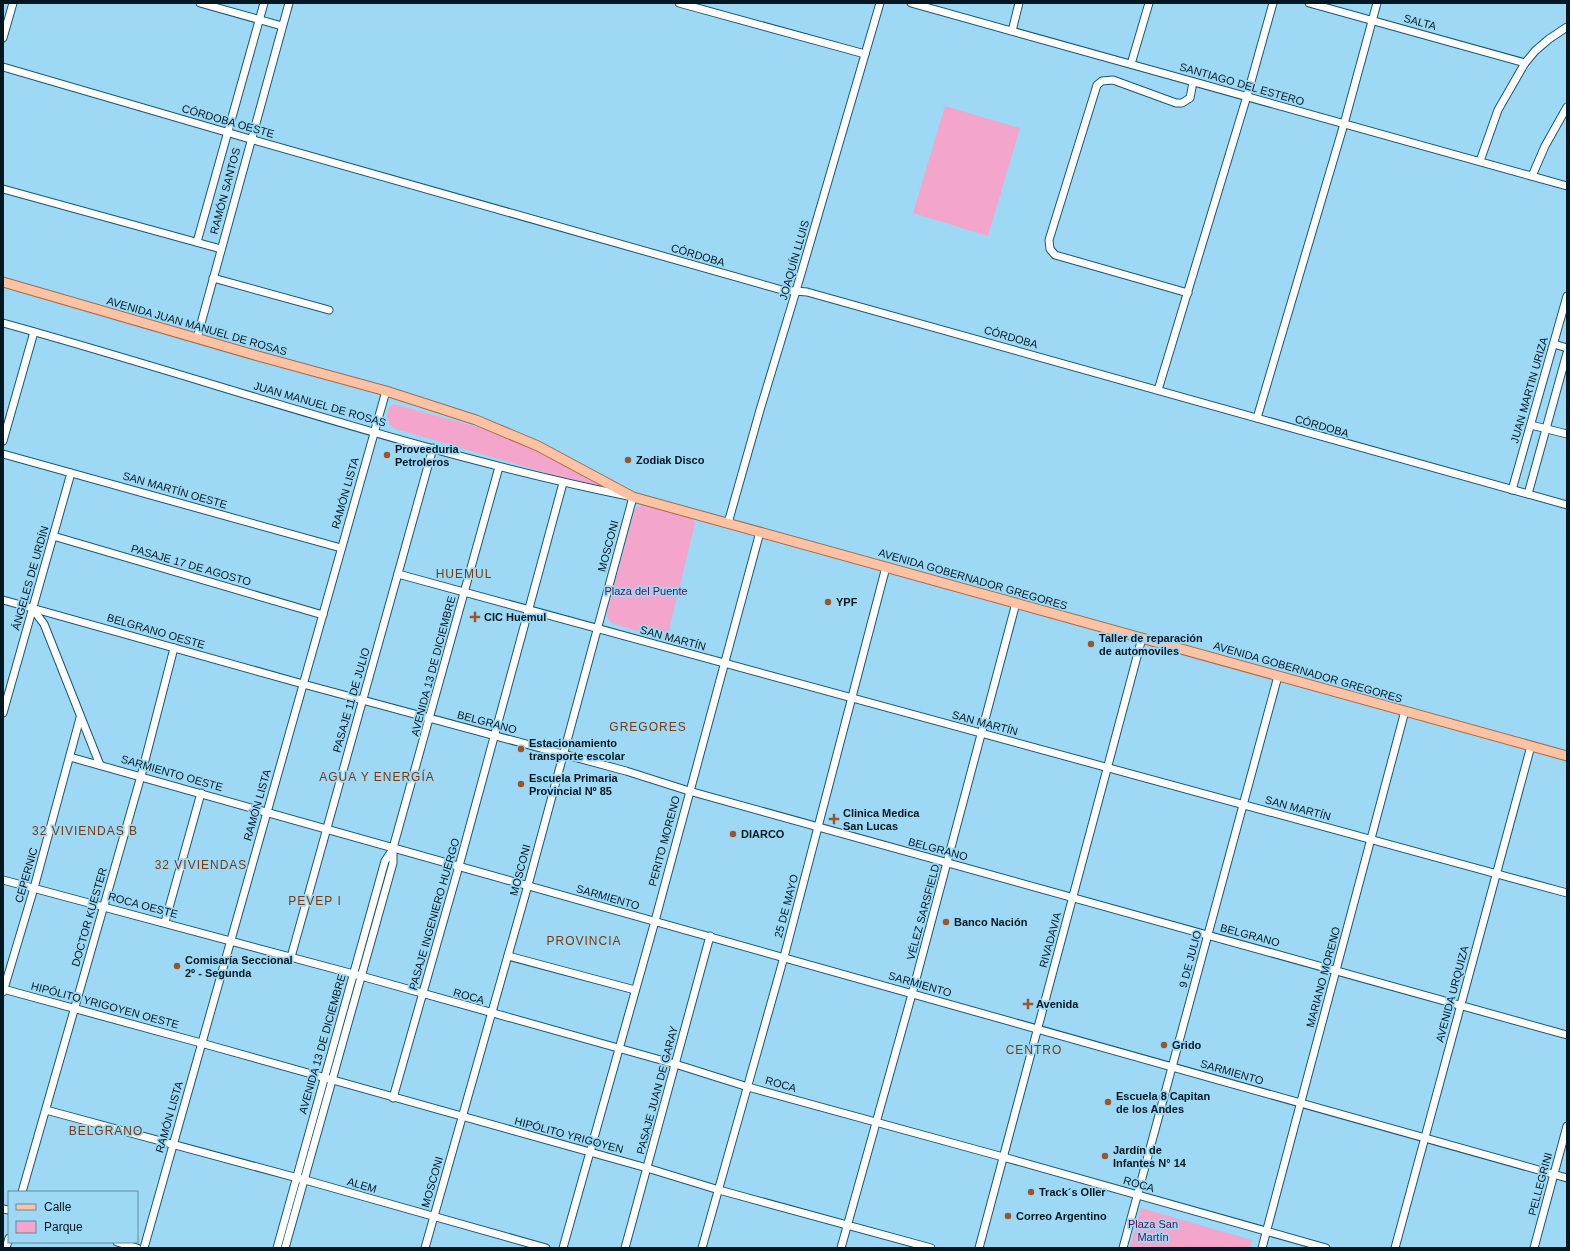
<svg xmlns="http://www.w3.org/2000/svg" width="1570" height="1251" viewBox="0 0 1570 1251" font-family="Arial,sans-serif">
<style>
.green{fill:#f4a5cc}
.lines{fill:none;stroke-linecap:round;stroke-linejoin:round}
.minor-casing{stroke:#195770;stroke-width:9}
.major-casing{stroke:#a26c4e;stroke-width:11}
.minor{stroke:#fff;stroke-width:7}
.major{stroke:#fbc2a3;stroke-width:9}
.poi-dot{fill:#9b542c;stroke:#9dd9f5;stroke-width:1.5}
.labels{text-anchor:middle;stroke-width:3.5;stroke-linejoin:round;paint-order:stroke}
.street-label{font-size:11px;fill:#011822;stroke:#9dd9f5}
.poi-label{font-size:11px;font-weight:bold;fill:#011822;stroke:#9dd9f5;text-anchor:start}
.park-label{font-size:11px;fill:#670945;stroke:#9dd9f5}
.neighbourhood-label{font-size:12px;letter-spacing:1px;fill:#783a13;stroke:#9dd9f5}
</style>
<rect width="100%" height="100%" fill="#9dd9f5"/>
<!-- green -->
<g class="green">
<path d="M945,106L1020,128L988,236L913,213Z"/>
<path d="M394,404L492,431L524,444L603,484L604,488H598L396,429C386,423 386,418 389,407Z"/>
<path d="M642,505L688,517L692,519L695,523L668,634L666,637L661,638L611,623L607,618V612L634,511L637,507Z"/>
<path d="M1141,1208L1252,1240L1250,1248H1130Z"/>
</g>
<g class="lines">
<defs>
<g id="minor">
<path d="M200,3L282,26"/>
<path d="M679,3L865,54"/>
<path d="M911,3L1567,186"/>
<path d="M1309,3L1525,63"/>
<path d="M1012,31L1019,3"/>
<path d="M3,38L13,3"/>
<path d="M1131,64L1149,3"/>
<path d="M3,67L250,139L782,290L807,292L1567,505"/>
<path d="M1480,161L1498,110L1525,63L1535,51L1549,39L1567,27"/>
<path d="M1532,176L1545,146L1567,107"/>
<path d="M3,189L221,249"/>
<path d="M197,242L264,3"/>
<path d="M213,278L329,310"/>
<path d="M1188,293L1055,255L1050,249L1049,240L1097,85L1102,81L1113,80L1176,103H1182L1190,98L1193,82"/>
<path d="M3,323C213,381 419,454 633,497L528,885L425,1248"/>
<path d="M197,338L289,3"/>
<path d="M1554,344L1567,348"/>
<path d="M1158,390L1247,96L1273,3"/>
<path d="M1257,418L1344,124L1377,3"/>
<path d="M1531,425L1567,434"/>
<path d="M3,441L34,332"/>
<path d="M3,454L341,548"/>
<path d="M1512,490L1567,296"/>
<path d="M1528,494L1567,353"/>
<path d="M728,523L760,410L796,291L880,3"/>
<path d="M53,536L323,615"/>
<path d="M398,574L1567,893"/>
<path d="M3,600L303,684L626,771L689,791L1567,1035"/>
<path d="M32,608L44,624L100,765"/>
<path d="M3,713L71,473"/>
<path d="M70,757L1567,1178"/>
<path d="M3,880L361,976L675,1064L748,1087L1003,1157L1326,1248"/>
<path d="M165,922L201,793"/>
<path d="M508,956L635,990"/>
<path d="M291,957L433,448"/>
<path d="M3,989L201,1043L647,1168L719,1190L931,1248"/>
<path d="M3,992L34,888L80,718"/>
<path d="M393,1098L459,866L563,483"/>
<path d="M46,1110L305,1180L546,1248"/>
<path d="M22,1192L141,776L174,648"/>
<path d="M3,1209L9,1210"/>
<path d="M117,1242L137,1248"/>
<path d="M6,1248L9,1238"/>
<path d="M144,1248L386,391"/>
<path d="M277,1248L385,861L393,849"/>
<path d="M285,1248C322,1120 356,991 393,863V848L499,467"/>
<path d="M563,1248L655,921L760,532"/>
<path d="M625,1248L710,936"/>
<path d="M702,1248L784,957L886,567"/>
<path d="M841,1248L912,994L1016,603"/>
<path d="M979,1248L1142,638"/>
<path d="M1123,1248L1278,676"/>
<path d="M1262,1248L1405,711"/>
<path d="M1395,1248L1531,746"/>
<path d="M1534,1248L1567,1126"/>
</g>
<path id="major" d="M3,282L258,356L386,391L476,420L538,446L633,497L1567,756"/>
</defs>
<!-- minor casing -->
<use href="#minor" class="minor-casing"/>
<!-- major casing -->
<use href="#major" class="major-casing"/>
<!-- minor -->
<use href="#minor" class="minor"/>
<!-- major -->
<use href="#major" class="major"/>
</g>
<!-- markers -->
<g class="poi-dot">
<circle cx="387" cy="455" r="4"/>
<circle cx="628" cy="460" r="4"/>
<circle cx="828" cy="602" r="4"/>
<path d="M473 611h4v4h4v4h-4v4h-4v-4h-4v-4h4z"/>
<circle cx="1091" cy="644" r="4"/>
<circle cx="521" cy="749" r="4"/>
<circle cx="521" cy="784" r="4"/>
<path d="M832 813h4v4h4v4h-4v4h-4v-4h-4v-4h4z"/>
<circle cx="733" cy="834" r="4"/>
<circle cx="946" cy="922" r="4"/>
<circle cx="177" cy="966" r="4"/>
<path d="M1026 998h4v4h4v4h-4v4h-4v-4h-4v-4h4z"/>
<circle cx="1164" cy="1045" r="4"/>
<circle cx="1108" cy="1102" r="4"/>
<circle cx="1105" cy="1156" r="4"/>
<circle cx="1031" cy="1192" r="4"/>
<circle cx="1008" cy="1216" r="4"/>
</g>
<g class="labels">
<!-- street labels -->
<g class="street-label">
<text transform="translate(1420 22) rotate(15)" y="4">SALTA</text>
<text transform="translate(1242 84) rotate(16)" y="4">SANTIAGO DEL ESTERO</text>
<text transform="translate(228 121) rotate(16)" y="4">CÓRDOBA OESTE</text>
<text transform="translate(225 191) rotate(-75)" y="4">RAMÓN SANTOS</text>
<text transform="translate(698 255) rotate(16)" y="4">CÓRDOBA</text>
<text transform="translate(794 260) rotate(-74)" y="4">JOAQUÍN LLUIS</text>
<text transform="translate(197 326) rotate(16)" y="4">AVENIDA JUAN MANUEL DE ROSAS</text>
<text transform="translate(1011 337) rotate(16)" y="4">CÓRDOBA</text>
<text transform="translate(1529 390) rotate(-74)" y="4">JUAN MARTIN URIZA</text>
<text transform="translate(320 404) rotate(16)" y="4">JUAN MANUEL DE ROSAS</text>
<text transform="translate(1322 426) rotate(16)" y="4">CÓRDOBA</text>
<text transform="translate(175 490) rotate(16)" y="4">SAN MARTÍN OESTE</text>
<text transform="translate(345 493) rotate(-74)" y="4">RAMÓN LISTA</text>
<text transform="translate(608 546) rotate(-75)" y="4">MOSCONI</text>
<text transform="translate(191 565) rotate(16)" y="4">PASAJE 17 DE AGOSTO</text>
<text transform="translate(30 578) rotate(-74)" y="4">ÁNGELES DE URDÍN</text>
<text transform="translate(973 579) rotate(16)" y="4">AVENIDA GOBERNADOR GREGORES</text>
<text transform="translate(156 631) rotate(16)" y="4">BELGRANO OESTE</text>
<text transform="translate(673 638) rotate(15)" y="4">SAN MARTÍN</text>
<text transform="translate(433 666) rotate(-75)" y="4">AVENIDA 13 DE DICIEMBRE</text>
<text transform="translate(1308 672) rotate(16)" y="4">AVENIDA GOBERNADOR GREGORES</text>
<text transform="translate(351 700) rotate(-74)" y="4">PASAJE 11 DE JULIO</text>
<text transform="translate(487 722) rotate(15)" y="4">BELGRANO</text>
<text transform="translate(985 723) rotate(15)" y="4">SAN MARTÍN</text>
<text transform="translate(172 773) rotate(16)" y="4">SARMIENTO OESTE</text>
<text transform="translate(257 805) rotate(-74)" y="4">RAMÓN LISTA</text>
<text transform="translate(1298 808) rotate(15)" y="4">SAN MARTÍN</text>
<text transform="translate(664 841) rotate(-75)" y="4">PERITO MORENO</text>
<text transform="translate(938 849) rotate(15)" y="4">BELGRANO</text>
<text transform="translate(520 870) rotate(-75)" y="4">MOSCONI</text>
<text transform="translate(26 875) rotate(-74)" y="4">CEPERNIC</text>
<text transform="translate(608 897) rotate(16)" y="4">SARMIENTO</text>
<text transform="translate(143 905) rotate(15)" y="4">ROCA OESTE</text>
<text transform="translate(786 906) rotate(-75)" y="4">25 DE MAYO</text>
<text transform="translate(923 912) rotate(-75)" y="4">VÉLEZ SARSFIELD</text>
<text transform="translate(434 914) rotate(-74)" y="4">PASAJE INGENIERO HUERGO</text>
<text transform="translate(89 917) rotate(-74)" y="4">DOCTOR KUESTER</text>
<text transform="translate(1250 935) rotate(15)" y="4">BELGRANO</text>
<text transform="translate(1050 940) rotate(-75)" y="4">RIVADAVIA</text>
<text transform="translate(1190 959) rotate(-75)" y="4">9 DE JULIO</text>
<text transform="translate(1323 977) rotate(-75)" y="4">MARIANO MORENO</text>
<text transform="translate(920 984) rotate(16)" y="4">SARMIENTO</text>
<text transform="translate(1452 994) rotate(-75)" y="4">AVENIDA URQUIZA</text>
<text transform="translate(469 996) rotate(16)" y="4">ROCA</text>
<text transform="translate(105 1005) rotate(15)" y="4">HIPÓLITO YRIGOYEN OESTE</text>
<text transform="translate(322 1044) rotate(-74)" y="4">AVENIDA 13 DE DICIEMBRE</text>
<text transform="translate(1232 1072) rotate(16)" y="4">SARMIENTO</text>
<text transform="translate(781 1084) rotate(16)" y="4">ROCA</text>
<text transform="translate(657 1090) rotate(-75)" y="4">PASAJE JUAN DE GARAY</text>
<text transform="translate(169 1117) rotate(-74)" y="4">RAMÓN LISTA</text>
<text transform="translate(569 1135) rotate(15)" y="4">HIPÓLITO YRIGOYEN</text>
<text transform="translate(432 1182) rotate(-74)" y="4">MOSCONI</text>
<text transform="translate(1139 1184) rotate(16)" y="4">ROCA</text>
<text transform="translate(1540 1184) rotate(-75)" y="4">PELLEGRINI</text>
<text transform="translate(362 1185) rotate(16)" y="4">ALEM</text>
</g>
<!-- poi labels -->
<g class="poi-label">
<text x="395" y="453">Proveeduria<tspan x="395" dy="13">Petroleros</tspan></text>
<text x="636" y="464">Zodiak Disco</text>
<text x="836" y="606">YPF</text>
<text x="484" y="621">CIC Huemul</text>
<text x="1099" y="642">Taller de reparación<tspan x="1099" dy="13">de automoviles</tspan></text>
<text x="529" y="747">Estacionamiento<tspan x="529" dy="13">transporte escolar</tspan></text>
<text x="529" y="782">Escuela Primaria<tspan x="529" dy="13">Provincial Nº 85</tspan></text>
<text x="843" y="817">Clinica Medica<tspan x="843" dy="13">San Lucas</tspan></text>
<text x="741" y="838">DIARCO</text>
<text x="954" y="926">Banco Nación</text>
<text x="185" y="964">Comisaría Seccional<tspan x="185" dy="13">2º - Segunda</tspan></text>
<text x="1036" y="1008">Avenida</text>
<text x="1172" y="1049">Grido</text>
<text x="1116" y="1100">Escuela 8 Capitan<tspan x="1116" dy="13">de los Andes</tspan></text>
<text x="1113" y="1154">Jardín de<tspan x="1113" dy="13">Infantes N° 14</tspan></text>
<text x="1039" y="1196">Track´s Oller</text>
<text x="1016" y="1220">Correo Argentino</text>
</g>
<!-- park labels -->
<g class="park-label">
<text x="646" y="595">Plaza del Puente</text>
<text x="1153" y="1228">Plaza San<tspan x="1153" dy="13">Martín</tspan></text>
</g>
<!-- neighbourhood labels -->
<g class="neighbourhood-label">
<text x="464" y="578">HUEMUL</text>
<text x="648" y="731">GREGORES</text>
<text x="377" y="781">AGUA Y ENERGÍA</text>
<text x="85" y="835">32 VIVIENDAS B</text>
<text x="201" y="869">32 VIVIENDAS</text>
<text x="315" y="905">PEVEP I</text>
<text x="584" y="945">PROVINCIA</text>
<text x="1034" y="1054">CENTRO</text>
<text x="106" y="1135">BELGRANO</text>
</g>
</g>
<!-- border -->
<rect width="1570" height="1251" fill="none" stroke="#011822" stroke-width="8"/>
<!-- legend -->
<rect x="8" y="1191" width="130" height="52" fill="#9dd9f5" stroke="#5f8ca1"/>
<rect x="16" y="1204" width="20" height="6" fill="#fbc2a3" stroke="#5f8ca1"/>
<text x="44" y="1211" font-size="12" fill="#011822">Calle</text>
<rect x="16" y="1221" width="20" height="12" fill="#f4a5cc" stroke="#5f8ca1"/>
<text x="44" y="1231" font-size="12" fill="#011822">Parque</text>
</svg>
